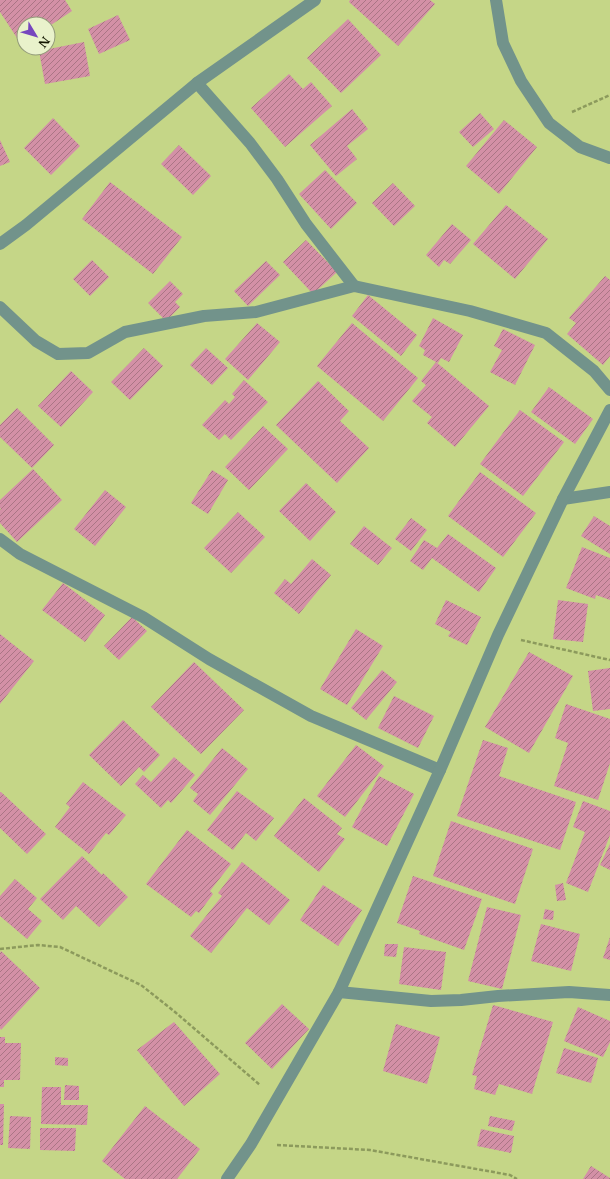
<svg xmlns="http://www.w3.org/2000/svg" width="610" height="1179" viewBox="0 0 610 1179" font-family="'Libre Baskerville',serif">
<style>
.building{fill:url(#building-hatch)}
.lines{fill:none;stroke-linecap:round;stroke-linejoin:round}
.path{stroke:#8c9a5c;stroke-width:2.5;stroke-dasharray:4 2;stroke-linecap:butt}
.minor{stroke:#72938b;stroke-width:12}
</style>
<defs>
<pattern id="building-hatch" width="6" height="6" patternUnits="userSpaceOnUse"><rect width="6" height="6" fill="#d390a6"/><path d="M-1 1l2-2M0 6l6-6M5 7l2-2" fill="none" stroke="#aa7585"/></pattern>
</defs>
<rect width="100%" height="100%" fill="#c5d687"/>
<!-- building -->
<g class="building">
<path d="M0,0H65L72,11L48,27V24H24V43L21,44L0,12Z"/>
<path d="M350,0H430L435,4L398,46L349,2Z"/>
<path d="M118,15L130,40L99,54L88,29Z"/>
<path d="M348,19L381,55L341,93L307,58Z"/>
<path d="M84,42L90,76L45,84L39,51Z"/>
<path d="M289,74L303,89L311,82L332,106L285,147L251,108Z"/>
<path d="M352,109L368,129L347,146L357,159L336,176L310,145Z"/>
<path d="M480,113L494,129L473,147L459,132Z"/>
<path d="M53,118L80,146L51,175L24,148Z"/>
<path d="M504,120L537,147L499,194L466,166Z"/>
<path d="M0,140L10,162L0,166Z"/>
<path d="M179,145L211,176L193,195L161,164Z"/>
<path d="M325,170L357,203L331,229L299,194Z"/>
<path d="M110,182L182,237L153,274L82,219Z"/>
<path d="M393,183L415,206L394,226L372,203Z"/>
<path d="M506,205L548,239L515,279L473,244Z"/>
<path d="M452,224L471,240L450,264L444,260L439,267L426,255Z"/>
<path d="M306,240L337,272L313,294L283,262Z"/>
<path d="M92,260L109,277L90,296L73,279Z"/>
<path d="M266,261L280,275L248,306L234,291Z"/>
<path d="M605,276L610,280V356L603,365L567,334L576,323L569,318Z"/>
<path d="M170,281L183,294L175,302L180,307L166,321L148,303Z"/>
<path d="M368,295L417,335L401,356L352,316Z"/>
<path d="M433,318L463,335L449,362L441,358L438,363L423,355L425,350L419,346Z"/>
<path d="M257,323L280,342L248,380L225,359Z"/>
<path d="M352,323L418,378L383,421L317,366Z"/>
<path d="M503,329L535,345L515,385L490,372L502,350L494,346Z"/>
<path d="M144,348L163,366L130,400L111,382Z"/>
<path d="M206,348L228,368L212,385L190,365Z"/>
<path d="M436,362L489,406L455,447L427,423L432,417L412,401L426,385L421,381Z"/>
<path d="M71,371L93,392L61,427L38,406Z"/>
<path d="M244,380L268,402L231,440L225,434L219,440L202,425L225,400L229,404L235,397L232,394Z"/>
<path d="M318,381L349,411L340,421L369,448L337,483L276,425Z"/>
<path d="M549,387L593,419L575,444L531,412Z"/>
<path d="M17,408L54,445L32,468L0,437V425Z"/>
<path d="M520,410L564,442L523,496L480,464Z"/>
<path d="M263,426L288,449L249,490L225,467Z"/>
<path d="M33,469L62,500L17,542L0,523V510L1,509L0,508V500Z"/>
<path d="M212,470L228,480L208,514L191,503Z"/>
<path d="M480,472L536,513L503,557L448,516Z"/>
<path d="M306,483L336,512L310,541L279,511Z"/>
<path d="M105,490L126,507L95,546L74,529Z"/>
<path d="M238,512L265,537L231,573L204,548Z"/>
<path d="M594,516L610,526V554L581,536Z"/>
<path d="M411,518L427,530L411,551L395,539Z"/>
<path d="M364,526L392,548L378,565L350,544Z"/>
<path d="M448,534L496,568L479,592L432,558L423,570L410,561L424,540L437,548Z"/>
<path d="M582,547L610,558V600L596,595L595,599L566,588Z"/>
<path d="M312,559L331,575L299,614L274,593L285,579L291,584Z"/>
<path d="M63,583L105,615L85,642L42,610Z"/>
<path d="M446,600L481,617L467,645L448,636L451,632L435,624Z"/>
<path d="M558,600L588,604L583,642L553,639Z"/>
<path d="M132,617L147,631L119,660L104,646Z"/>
<path d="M356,629L383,646L347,705L320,689Z"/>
<path d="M0,634L34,661L0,704Z"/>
<path d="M529,652L573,676L529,753L485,727Z"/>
<path d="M194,662L244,710L201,754L151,707Z"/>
<path d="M610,668V709L593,711L588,671Z"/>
<path d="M382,670L397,682L366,720L351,708Z"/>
<path d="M394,696L434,716L418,748L378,728Z"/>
<path d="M566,704L610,719V763L598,800L554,786L568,743L555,738Z"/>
<path d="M123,720L160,755L144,772L139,767L121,786L89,755Z"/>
<path d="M483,740L508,748L499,776L576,802L560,850L457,816Z"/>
<path d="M356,745L384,766L345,817L317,796Z"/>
<path d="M222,748L248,769L210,815L193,801L198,794L190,788Z"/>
<path d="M174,757L195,775L171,803L168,800L161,808L135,784L143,775L151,782Z"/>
<path d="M379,776L414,794L387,846L352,827Z"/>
<path d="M83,782L126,815L109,835L106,833L89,854L55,827L70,807L66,804Z"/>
<path d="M237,791L274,818L256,841L246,833L233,850L207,830Z"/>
<path d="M0,792H1L46,834L27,854L0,828Z"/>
<path d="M304,798L342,828L337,834L345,839L319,872L274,836Z"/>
<path d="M583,801L610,811V835L588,892L566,883L585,832L573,827Z"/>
<path d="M451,821L533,849L515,904L433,876Z"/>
<path d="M187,830L231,864L210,891L213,894L199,913L196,911L191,917L146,884Z"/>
<path d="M610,844V870L600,865Z"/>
<path d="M82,856L102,875L103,873L128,897L99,927L76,906L63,920L40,899Z"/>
<path d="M242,862L290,900L269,925L247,908L211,953L190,936L222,896L218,893Z"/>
<path d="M413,876L482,899L464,950L419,934L420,931L397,923Z"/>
<path d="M15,879L37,898L28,909L42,921L27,939L0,916V896Z"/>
<path d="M563,883L566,900L557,901L555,885Z"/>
<path d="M323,885L362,910L338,946L300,920Z"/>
<path d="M487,907L521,915L502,989L468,981Z"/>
<path d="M545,909L554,911L553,920L543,919Z"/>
<path d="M541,924L580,934L571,971L531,961Z"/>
<path d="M610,937V960L603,958Z"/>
<path d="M385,944H398L396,957L384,956Z"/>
<path d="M404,947L446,952L441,990L399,984Z"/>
<path d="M1,951L40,988L1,1030L0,1028V953Z"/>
<path d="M282,1004L309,1029L272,1069L245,1043Z"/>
<path d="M493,1005L553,1022L532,1094L499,1084L495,1095L474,1089L477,1076L472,1075Z"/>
<path d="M578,1007L610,1021V1042L603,1057L564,1041Z"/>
<path d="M174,1022L220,1074L184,1106L137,1050Z"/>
<path d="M396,1024L440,1037L427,1084L383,1071Z"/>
<path d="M0,1037H5V1043H21L20,1080H4V1087H0Z"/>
<path d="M564,1048L598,1058L591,1083L556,1073Z"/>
<path d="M55,1057L68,1058V1066L55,1065Z"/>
<path d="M65,1085L79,1086V1100H64Z"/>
<path d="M42,1087H61V1105H88L87,1125L41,1124Z"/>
<path d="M0,1104H4L3,1145H0Z"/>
<path d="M145,1106L200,1149L177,1179H125L102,1161Z"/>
<path d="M10,1116L31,1117L30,1149L8,1148Z"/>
<path d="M490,1116L515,1121L512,1131L488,1126Z"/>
<path d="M40,1128H76L75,1151L40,1150Z"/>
<path d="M481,1129L514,1136L511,1153L477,1146Z"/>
<path d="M591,1166L610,1178V1179H583Z"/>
</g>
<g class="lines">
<!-- path -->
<g class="path">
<path d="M572,112L610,95"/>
<path d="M521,640L610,660"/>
<path d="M0,949L38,945L60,947L141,985L175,1012L260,1085"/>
<path d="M277,1145L370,1150L510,1175L517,1179"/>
</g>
<!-- minor -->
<g class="minor">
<path d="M496,0L503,43L521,81L549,123L580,147L610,158"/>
<path d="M197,83L250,143L277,179L306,224L354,286"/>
<path d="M0,244L26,225L197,83L315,0"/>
<path d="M0,307L36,341L58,354L88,353L125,332L204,316L256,312L354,286L470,311L546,333L594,371L610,390"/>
<path d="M563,499L610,492"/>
<path d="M0,539L20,554L143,617L209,659L311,716L440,770"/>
<path d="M339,992L431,1001L461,1000L498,996L569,992L610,995"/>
<path d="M227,1179L251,1144L277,1099L339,992L440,770L498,635L563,499L610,410"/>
</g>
</g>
<!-- north arrow -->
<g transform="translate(36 36) rotate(128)"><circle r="19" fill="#e9f2cb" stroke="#939b7a"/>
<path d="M0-3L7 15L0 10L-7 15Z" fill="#7646be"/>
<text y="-6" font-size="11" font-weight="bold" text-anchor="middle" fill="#131800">N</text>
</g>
</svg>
